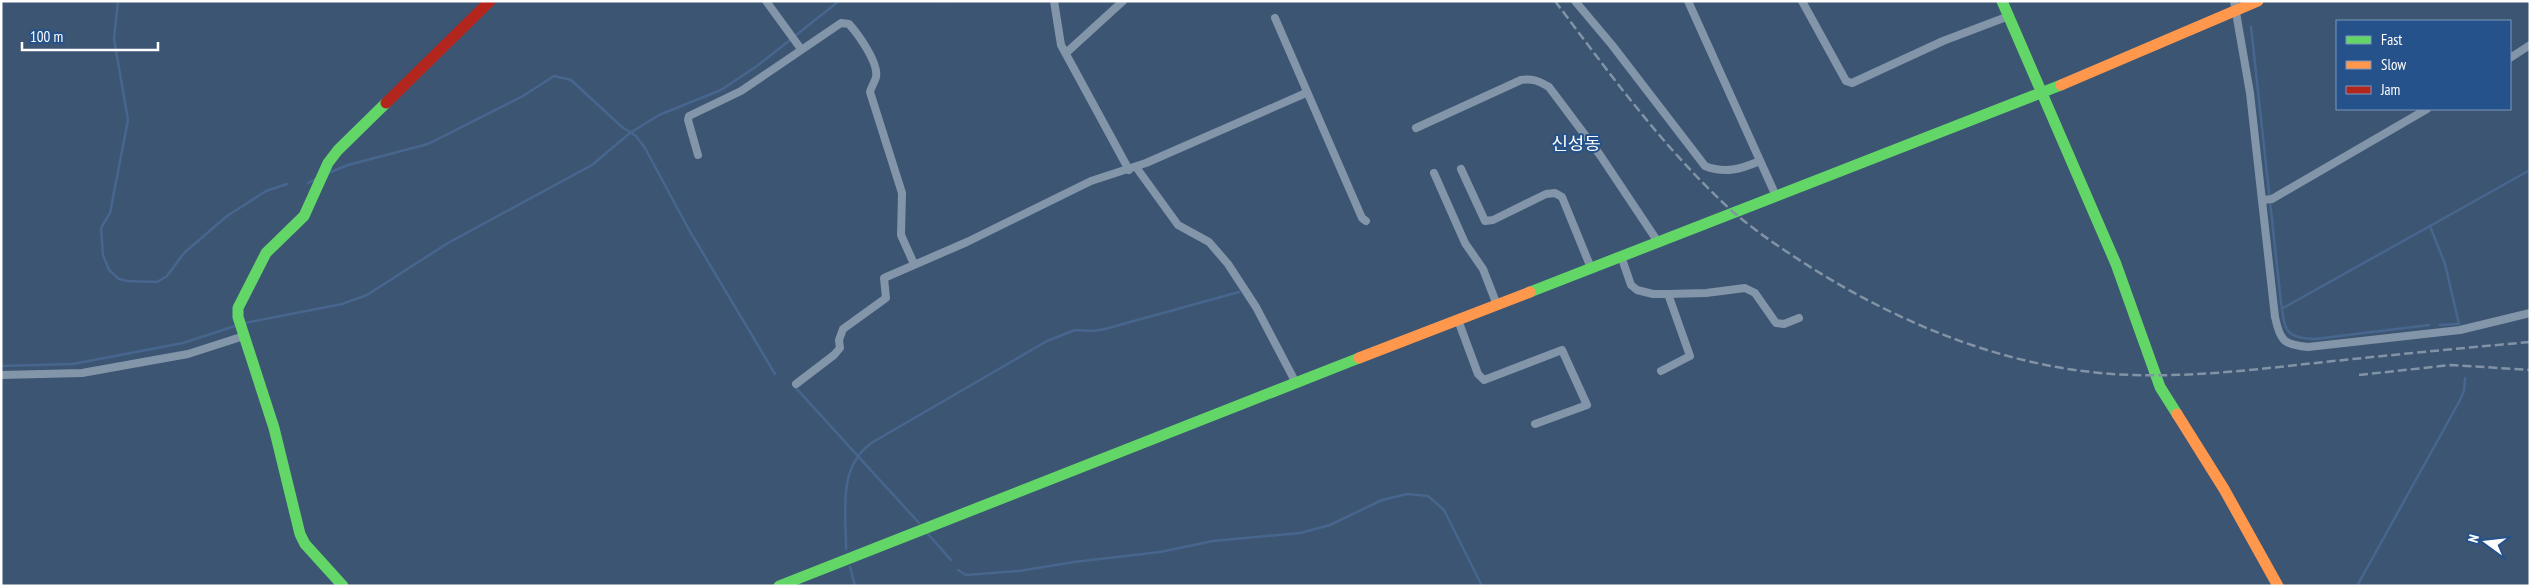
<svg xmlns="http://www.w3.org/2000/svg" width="2531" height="587" viewBox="0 0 2531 587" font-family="'PT Sans Narrow','Noto Sans KR',sans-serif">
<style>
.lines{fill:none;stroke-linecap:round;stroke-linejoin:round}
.stream{stroke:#47668d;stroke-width:2.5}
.street{stroke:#8395a8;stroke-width:8}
.fast{stroke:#63d668;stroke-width:11}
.slow{stroke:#ff974d;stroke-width:11}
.jam{stroke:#b3261e;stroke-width:11}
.rail{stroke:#8393a6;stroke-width:2.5;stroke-dasharray:9 4;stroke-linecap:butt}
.labels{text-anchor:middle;stroke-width:4;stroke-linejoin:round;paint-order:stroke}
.quarter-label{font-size:18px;fill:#fff;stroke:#25528a}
</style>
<rect width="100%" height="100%" fill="#3c5573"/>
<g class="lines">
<!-- stream -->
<g class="stream">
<path d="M118,1L114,39L128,120L110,213L101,228L103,255L109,270L119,279L127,281L157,282L167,276L184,253L227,216L266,191L287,184"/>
<path d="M938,1H955"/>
<path d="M2251,27L2281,302C2285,330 2284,338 2315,339L2429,325"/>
<path d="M328,173L348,165L428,144L523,96L554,76L571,80L622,127L636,136L645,148L688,228L775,374"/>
<path d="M308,183L316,179"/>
<path d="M2283,308L2430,226"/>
<path d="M245,323L342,304L367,295L448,243L592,165L630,133L659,115L721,90L757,66L839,1"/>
<path d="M2459,324L2445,264L2430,226L2530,170"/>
<path d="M2440,325L2459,324"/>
<path d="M1,366L73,364L183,343L235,326"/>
<path d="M795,387L919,523"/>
<path d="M928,534L951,560"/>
<path d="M846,549C846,512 837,466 873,442L1047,341L1075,330L1093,331L1105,329L1239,292"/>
<path d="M850,567L855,586"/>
<path d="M958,570L966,575L1019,571L1074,562L1160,552L1213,541L1300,533L1330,525L1382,500L1407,494L1428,496L1444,510L1482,586"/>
<path d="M2357,586L2459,402L2464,391L2465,378"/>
</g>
<!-- street -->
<g class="street">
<path d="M766,1L801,49"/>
<path d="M1054,1L1061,45L1129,170"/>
<path d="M1575,1L1612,45L1705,166C1725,174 1741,169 1760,161"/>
<path d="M1688,1L1776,196"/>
<path d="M1802,1L1846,81L1852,83L1943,41L2009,16"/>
<path d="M2234,1L2250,93L2275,317C2280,341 2284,345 2308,347L2460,330L2530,313"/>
<path d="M1275,18L1362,218L1366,221"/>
<path d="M1066,53L1123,1"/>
<path d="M2510,58L2530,45"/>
<path d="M1416,128L1521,80C1532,78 1539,81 1549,87L1600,155L1658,242"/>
<path d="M698,155L688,120L689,116L741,91L841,23L849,24C858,34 879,63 876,77C875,82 871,87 870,92L902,193L901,235L914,264"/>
<path d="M1136,167L1178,225L1209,242L1228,264L1256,307L1296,383"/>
<path d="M1461,169L1485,221L1493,220L1546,194L1555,193L1562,197L1591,268"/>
<path d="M1434,173L1465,243L1483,269L1497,305"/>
<path d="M2263,200L2272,199L2427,109"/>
<path d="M1621,256L1631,285L1637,290L1653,294H1668L1706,293L1745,288L1755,293L1776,323L1784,324L1799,318"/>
<path d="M1458,320L1478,374L1484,380L1562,350L1587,405L1535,424"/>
<path d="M1661,371L1690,356L1668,294"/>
<path d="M1,375L82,373L188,354L244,336"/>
<path d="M796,384L834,355L840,348L839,340L843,329L886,298L884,278L967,242L1091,181L1146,163L1306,93"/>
</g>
<!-- fast -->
<g class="fast">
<path d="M2002,1L2116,264L2160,387L2177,414"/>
<path d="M1530,292L2061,85"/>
<path d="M343,586L305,544L300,534L274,428L238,317V308L266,253L304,216L328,163L338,150L386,103"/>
<path d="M779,586L1359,358"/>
</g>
<!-- slow -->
<g class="slow">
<path d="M2061,85L2258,1"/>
<path d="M1359,358L1530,292"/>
<path d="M2177,414L2224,489L2278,586"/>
</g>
<!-- jam -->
<path class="jam" d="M386,103L490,1"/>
<!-- rail -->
<g class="rail">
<path d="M1555,1C1610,74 1664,149 1732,211C1754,230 1779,247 1804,263C1902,326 2016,372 2134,375C2197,377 2261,369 2324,362C2392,355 2461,348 2530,342"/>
<path d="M2359,375L2451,365L2530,370"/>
</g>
</g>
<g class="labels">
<!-- quarter labels -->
<g class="quarter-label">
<text x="1576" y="150">신성동</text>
</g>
</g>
<!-- border -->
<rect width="2531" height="587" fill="none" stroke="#ffffff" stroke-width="5"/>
<!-- legend -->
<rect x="2336" y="20" width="175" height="90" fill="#25528a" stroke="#7c97b9"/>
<rect x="2346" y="36" width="25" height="8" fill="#63d668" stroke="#7c97b9"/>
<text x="2381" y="45" font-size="15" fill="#ffffff">Fast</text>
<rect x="2346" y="61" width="25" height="8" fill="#ff974d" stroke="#7c97b9"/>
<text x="2381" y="70" font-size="15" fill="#ffffff">Slow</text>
<rect x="2346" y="86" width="25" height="8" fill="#b3261e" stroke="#7c97b9"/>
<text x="2381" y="95" font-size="15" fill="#ffffff">Jam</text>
<!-- north arrow -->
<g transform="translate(2486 542) rotate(285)" stroke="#25528a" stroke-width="4" paint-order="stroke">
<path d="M0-4L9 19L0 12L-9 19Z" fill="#ffffff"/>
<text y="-8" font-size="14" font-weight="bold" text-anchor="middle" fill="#ffffff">N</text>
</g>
<!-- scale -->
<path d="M22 42v8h136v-8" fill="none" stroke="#ffffff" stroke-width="2.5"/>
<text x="30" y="42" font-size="15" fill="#ffffff" stroke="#25528a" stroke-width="4" paint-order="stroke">100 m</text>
</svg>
